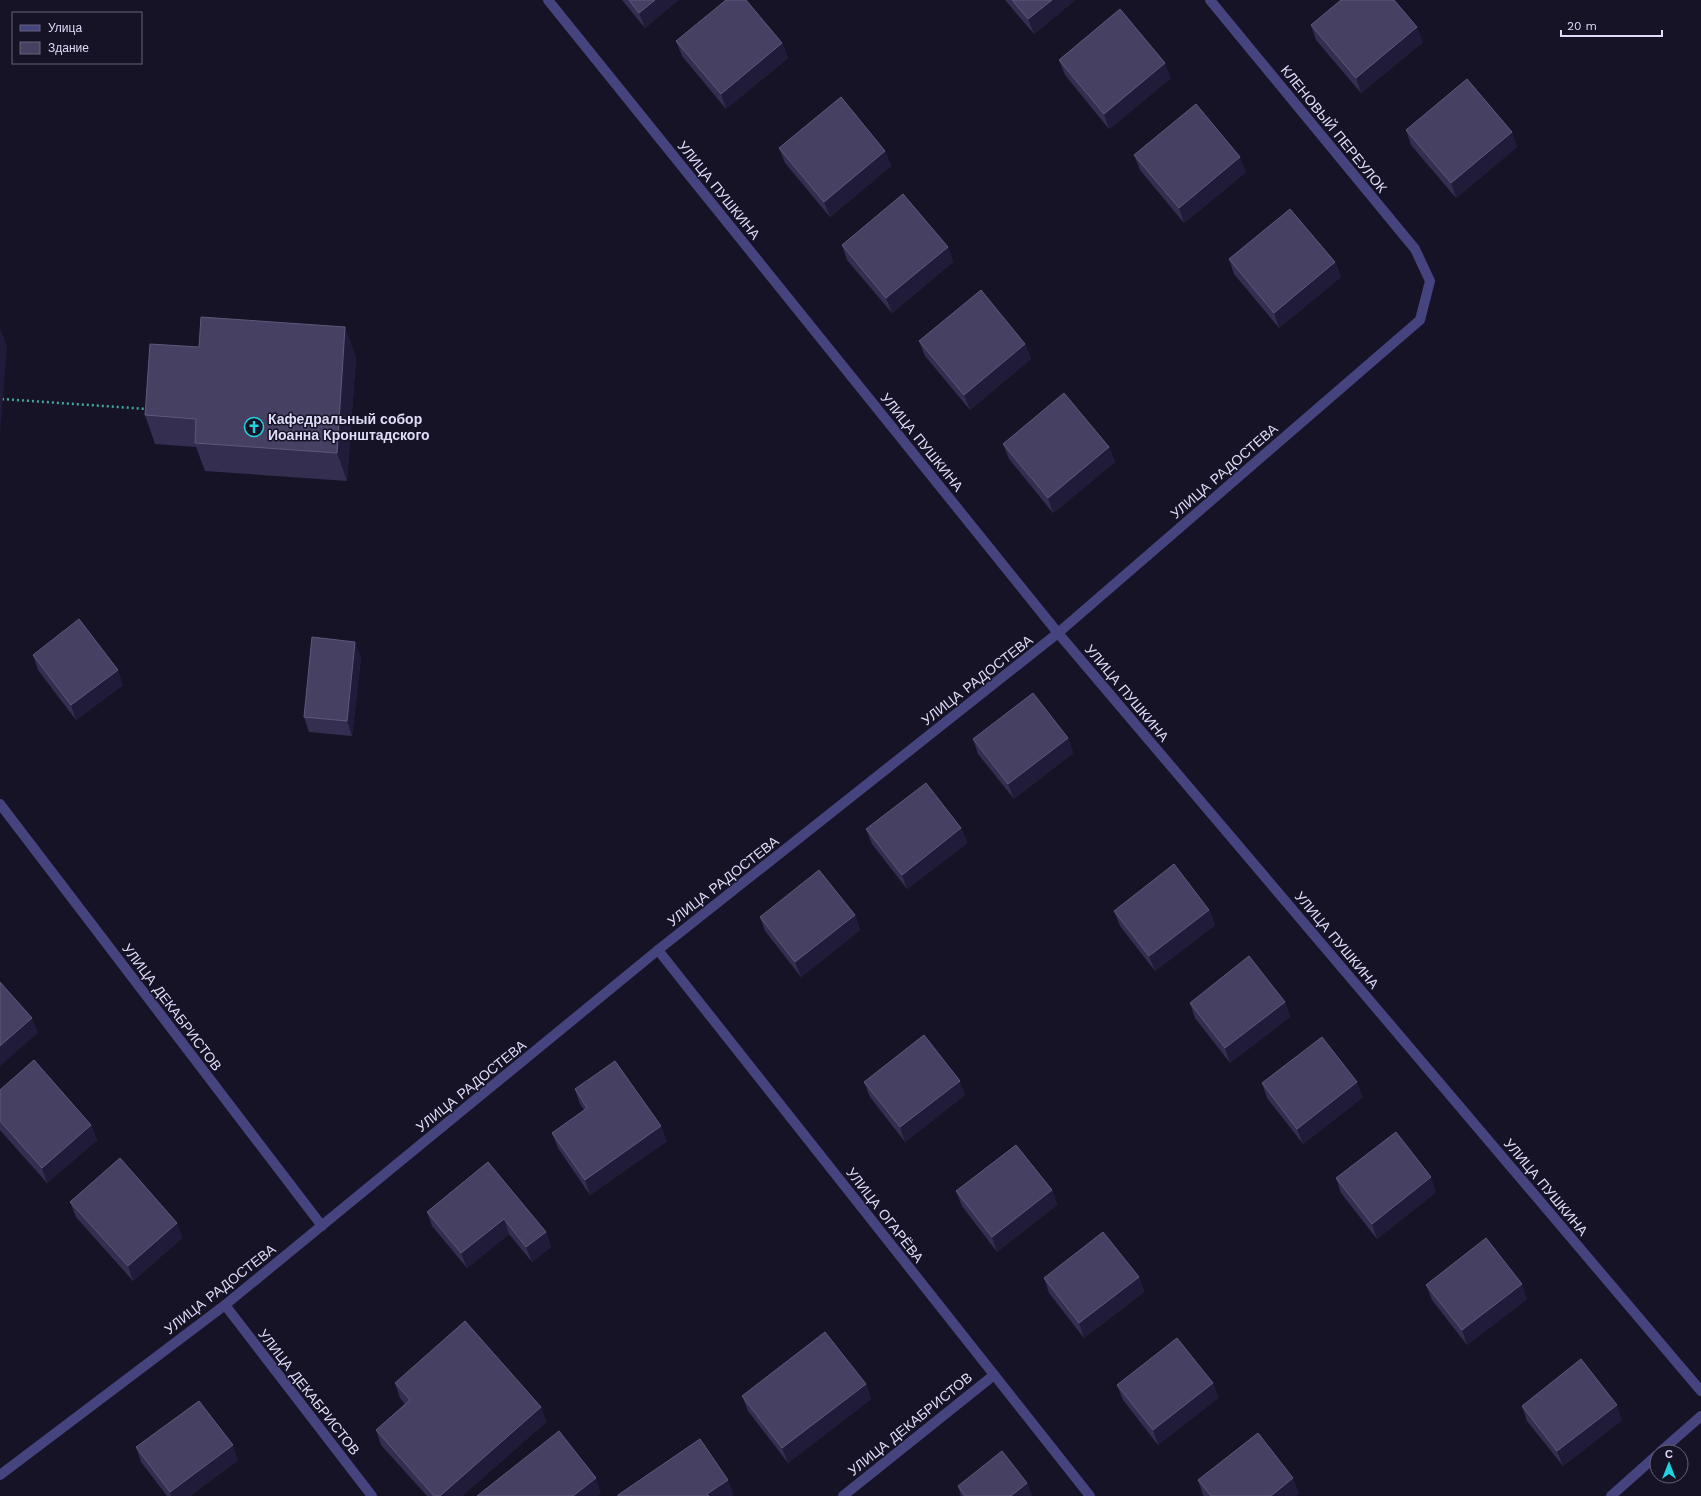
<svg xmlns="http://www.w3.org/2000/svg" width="1701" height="1496" viewBox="0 0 1701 1496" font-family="'Work Sans',sans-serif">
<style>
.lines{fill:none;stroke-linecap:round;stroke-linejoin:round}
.path{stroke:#40aaa1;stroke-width:2.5;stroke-dasharray:2 3;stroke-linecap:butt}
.minor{stroke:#45447e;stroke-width:10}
.wall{fill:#342e51}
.shaded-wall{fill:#201b38}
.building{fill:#464163;stroke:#5e597b}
.labels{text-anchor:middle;stroke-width:3;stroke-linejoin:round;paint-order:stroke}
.street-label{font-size:14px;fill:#dfdcfa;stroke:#161326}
.poi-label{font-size:14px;font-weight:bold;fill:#dfdcfa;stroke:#161326;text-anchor:start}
</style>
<rect width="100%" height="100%" fill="#161326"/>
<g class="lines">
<!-- path -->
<path class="path" d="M2,399L147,409"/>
<!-- minor -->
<g class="minor">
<path d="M548,0L1058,633L1701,1391"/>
<path d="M0,804L322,1226"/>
<path d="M658,950L1090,1496"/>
<path d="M225,1305L372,1496"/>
<path d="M1660,1452L1701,1416"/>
<path d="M0,1475L225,1305L658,950L1058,633L1420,320L1430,281L1415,249L1210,0"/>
<path d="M843,1496L994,1375"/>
<path d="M1611,1496L1657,1455"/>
</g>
</g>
<!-- wall -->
<g class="wall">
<path d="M622,0H678L645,28Z"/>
<path d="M1005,0H1075L1034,34Z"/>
<path d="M1311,25L1423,42L1361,93L1316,40Z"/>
<path d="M676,41L782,43L788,58L726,109L682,56Z"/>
<path d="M1059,60L1171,78L1109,129L1065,75Z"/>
<path d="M1406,130L1512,132L1517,147L1456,198L1411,145Z"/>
<path d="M779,148L885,151L891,166L830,217L785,163Z"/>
<path d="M1134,155L1246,172L1184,223L1140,170Z"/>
<path d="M842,245L948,247L953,262L892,313L847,260Z"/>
<path d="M1229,259L1335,262L1341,277L1279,328L1234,274Z"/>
<path d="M919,341L1025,344L1031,359L970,410L925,356Z"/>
<path d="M199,347L356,356L347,481L205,471L196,447L155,444L145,415Z"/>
<path d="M1003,444L1109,447L1115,462L1053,513L1009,459Z"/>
<path d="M33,655L123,685L76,720L38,670Z"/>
<path d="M361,657L352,736L309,732L304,717Z"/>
<path d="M1068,738L1073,753L1014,799L978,754L973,739Z"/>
<path d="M961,828L967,843L907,889L872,844L866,829Z"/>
<path d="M1209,910L1215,925L1155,971L1120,926L1114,911Z"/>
<path d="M855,915L860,930L801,977L765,931L760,917Z"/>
<path d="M1285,1002L1290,1017L1230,1063L1195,1018L1190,1003Z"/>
<path d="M864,1082L965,1095L905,1142L870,1097Z"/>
<path d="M1262,1083L1363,1097L1303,1144L1267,1098Z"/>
<path d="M575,1089L667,1141L590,1195L558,1148L552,1133L584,1110L580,1104Z"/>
<path d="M0,1090L91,1125L97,1140L47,1183L0,1130Z"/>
<path d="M488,1162L546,1232L551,1247L532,1262L509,1234L467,1268L432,1226L427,1212Z"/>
<path d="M1336,1178L1436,1192L1377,1239L1341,1193Z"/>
<path d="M1052,1190L1057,1205L997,1252L962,1206L956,1191Z"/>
<path d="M70,1202L177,1223L182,1238L133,1281L76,1217Z"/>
<path d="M1139,1277L1144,1292L1084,1338L1049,1293L1044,1278Z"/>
<path d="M1426,1285L1527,1299L1467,1345L1432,1300Z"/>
<path d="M395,1383L541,1407L546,1422L462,1496H427L381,1445L376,1430L405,1404L400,1398Z"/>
<path d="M1213,1383L1218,1398L1158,1445L1123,1400L1117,1385Z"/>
<path d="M866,1384L871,1399L788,1463L748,1411L742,1396Z"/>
<path d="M1522,1406L1622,1420L1563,1466L1527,1421Z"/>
<path d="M136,1447L238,1460L190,1496H167L141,1462Z"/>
<path d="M1198,1480L1299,1493L1295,1496H1204L1203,1495Z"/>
<path d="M1027,1483L1032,1496H961L958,1486Z"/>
</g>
<!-- shaded-wall -->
<g class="shaded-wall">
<path d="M655,0H678L645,28L639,13Z"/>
<path d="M1052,0H1075L1034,34L1028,19Z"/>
<path d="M1417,27L1423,42L1361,93L1356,78Z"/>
<path d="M782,43L788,58L726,109L721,94Z"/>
<path d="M1165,63L1171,78L1109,129L1104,114Z"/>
<path d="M1512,132L1517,147L1456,198L1451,183Z"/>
<path d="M885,151L891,166L830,217L824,202Z"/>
<path d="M1240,157L1246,172L1184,223L1179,208Z"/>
<path d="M948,247L953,262L892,313L886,298Z"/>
<path d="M1335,262L1341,277L1279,328L1274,313Z"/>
<path d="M345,327L356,356L347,481L337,453Z"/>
<path d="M0,328L7,346L0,434Z"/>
<path d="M1025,344L1031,359L970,410L964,395Z"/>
<path d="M1109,447L1115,462L1053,513L1048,498Z"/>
<path d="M355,642L361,657L352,736L347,721Z"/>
<path d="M118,670L123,685L76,720L71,705Z"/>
<path d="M1068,738L1073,753L1014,799L1008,784Z"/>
<path d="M961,828L967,843L907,889L902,875Z"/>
<path d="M1209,910L1215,925L1155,971L1149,956Z"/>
<path d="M855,915L860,930L801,977L795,962Z"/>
<path d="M1285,1002L1290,1017L1230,1063L1225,1048Z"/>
<path d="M32,1018L38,1033L0,1066V1046Z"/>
<path d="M960,1081L965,1095L905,1142L900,1127Z"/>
<path d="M1357,1082L1363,1097L1303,1144L1297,1129Z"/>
<path d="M91,1125L97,1140L47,1183L42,1168Z"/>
<path d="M661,1126L667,1141L590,1195L585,1180Z"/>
<path d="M1431,1177L1436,1192L1377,1239L1372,1224Z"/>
<path d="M1052,1190L1057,1205L997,1252L992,1237Z"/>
<path d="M504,1219L509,1234L467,1268L461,1253Z"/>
<path d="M177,1223L182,1238L133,1281L128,1266Z"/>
<path d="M546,1232L551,1247L532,1262L526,1247Z"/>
<path d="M1139,1277L1144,1292L1084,1338L1079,1323Z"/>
<path d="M1522,1284L1527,1299L1467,1345L1462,1330Z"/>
<path d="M1213,1383L1218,1398L1158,1445L1153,1430Z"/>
<path d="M866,1384L871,1399L788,1463L782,1448Z"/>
<path d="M1617,1405L1622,1420L1563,1466L1557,1451Z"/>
<path d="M541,1407L546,1422L462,1496H440Z"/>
<path d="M233,1445L238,1460L190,1496H171L170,1492Z"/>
<path d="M596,1478L601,1493L598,1496H573Z"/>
<path d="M1293,1478L1299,1493L1295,1496H1271Z"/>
<path d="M728,1480L734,1495L731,1496H708L707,1494Z"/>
<path d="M1027,1483L1032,1496H1011Z"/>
</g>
<!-- building -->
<g class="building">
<path d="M629,0H655L639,13Z"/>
<path d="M726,0H746L782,43L721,94L676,41Z"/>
<path d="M1012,0H1052L1028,19Z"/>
<path d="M1341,0H1394L1417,27L1356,78L1311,25Z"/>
<path d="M1120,9L1165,63L1104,114L1059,60Z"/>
<path d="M1467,79L1512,132L1451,183L1406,130Z"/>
<path d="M841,97L885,151L824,202L779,148Z"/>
<path d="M1196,104L1240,157L1179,208L1134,155Z"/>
<path d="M903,194L948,247L886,298L842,245Z"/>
<path d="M1290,209L1335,262L1274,313L1229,259Z"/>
<path d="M981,290L1025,344L964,395L919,341Z"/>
<path d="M201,317L345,327L337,453L195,443L196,419L145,415L150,344L199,347Z"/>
<path d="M1064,393L1109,447L1048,498L1003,444Z"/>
<path d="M79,619L118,670L71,705L33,655Z"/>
<path d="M312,637L355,642L347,721L304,717Z"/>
<path d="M1033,693L1068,738L1008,784L973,739Z"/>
<path d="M926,783L961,828L902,875L866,829Z"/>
<path d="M1174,864L1209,910L1149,956L1114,911Z"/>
<path d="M819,870L855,915L795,962L760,917Z"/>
<path d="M1249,956L1285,1002L1225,1048L1190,1003Z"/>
<path d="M0,982L32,1018L0,1046Z"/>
<path d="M924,1035L960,1081L900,1127L864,1082Z"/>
<path d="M1322,1037L1357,1082L1297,1129L1262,1083Z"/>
<path d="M34,1060L91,1125L42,1168L0,1121V1090Z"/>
<path d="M615,1061L661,1126L585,1180L552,1133L587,1108L575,1089Z"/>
<path d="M1396,1132L1431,1177L1372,1224L1336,1178Z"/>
<path d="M1016,1145L1052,1190L992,1237L956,1191Z"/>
<path d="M120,1158L177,1223L128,1266L70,1202Z"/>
<path d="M488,1162L546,1232L526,1247L504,1219L461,1253L427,1212Z"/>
<path d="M1103,1232L1139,1277L1079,1323L1044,1278Z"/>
<path d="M1486,1238L1522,1284L1462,1330L1426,1285Z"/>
<path d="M465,1321L541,1407L440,1496H434L376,1430L410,1400L395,1383Z"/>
<path d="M825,1332L866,1384L782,1448L742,1396Z"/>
<path d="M1177,1338L1213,1383L1153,1430L1117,1385Z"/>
<path d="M1581,1359L1617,1405L1557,1451L1522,1406Z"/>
<path d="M199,1401L233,1445L170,1492L136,1447Z"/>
<path d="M559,1431L596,1478L573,1496H477Z"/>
<path d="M1258,1433L1293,1478L1271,1496H1211L1198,1480Z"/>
<path d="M700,1439L728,1480L707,1494L709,1496H618V1495Z"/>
<path d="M1002,1451L1027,1483L1011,1496H965L958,1486Z"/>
</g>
<!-- icons -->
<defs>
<symbol id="church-ring" viewBox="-11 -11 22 22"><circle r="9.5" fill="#161326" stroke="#21d3e1" stroke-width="1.5"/><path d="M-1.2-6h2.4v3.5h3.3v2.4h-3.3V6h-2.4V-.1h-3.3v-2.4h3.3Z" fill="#21d3e1"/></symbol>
</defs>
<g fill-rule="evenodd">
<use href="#church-ring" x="243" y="416" width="22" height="22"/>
</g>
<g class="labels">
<!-- street labels -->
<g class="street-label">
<text transform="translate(1334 129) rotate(51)" y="5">КЛЕНОВЫЙ ПЕРЕУЛОК</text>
<text transform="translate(719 190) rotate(51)" y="5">УЛИЦА ПУШКИНА</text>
<text transform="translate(922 442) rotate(51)" y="5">УЛИЦА ПУШКИНА</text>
<text transform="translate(1224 471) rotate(-41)" y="5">УЛИЦА РАДОСТЕВА</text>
<text transform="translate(977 680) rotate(-38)" y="5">УЛИЦА РАДОСТЕВА</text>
<text transform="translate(1127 693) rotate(50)" y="5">УЛИЦА ПУШКИНА</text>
<text transform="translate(723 881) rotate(-38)" y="5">УЛИЦА РАДОСТЕВА</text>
<text transform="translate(1337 940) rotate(50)" y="5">УЛИЦА ПУШКИНА</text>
<text transform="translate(172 1007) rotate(53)" y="5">УЛИЦА ДЕКАБРИСТОВ</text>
<text transform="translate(471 1086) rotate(-39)" y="5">УЛИЦА РАДОСТЕВА</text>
<text transform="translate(1546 1187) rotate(50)" y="5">УЛИЦА ПУШКИНА</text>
<text transform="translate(885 1215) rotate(52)" y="5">УЛИЦА ОГАРЁВА</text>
<text transform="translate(220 1289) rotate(-38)" y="5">УЛИЦА РАДОСТЕВА</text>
<text transform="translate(309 1392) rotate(52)" y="5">УЛИЦА ДЕКАБРИСТОВ</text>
<text transform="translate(910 1424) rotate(-39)" y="5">УЛИЦА ДЕКАБРИСТОВ</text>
</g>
<!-- poi labels -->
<g class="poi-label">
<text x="268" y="424">Кафедральный собор<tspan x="268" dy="16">Иоанна Кронштадского</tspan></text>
</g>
</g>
<!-- legend -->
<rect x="12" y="12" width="130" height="52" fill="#161326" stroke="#66637b"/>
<rect x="20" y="25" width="20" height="6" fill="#45447e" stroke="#66637b"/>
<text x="48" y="32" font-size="12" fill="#dfdcfa">Улица</text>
<rect x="20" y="42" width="20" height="12" fill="#464163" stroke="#66637b"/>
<text x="48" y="52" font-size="12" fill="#dfdcfa">Здание</text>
<!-- north arrow -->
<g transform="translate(1669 1464)"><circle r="19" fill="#161326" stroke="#66637b"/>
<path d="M0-3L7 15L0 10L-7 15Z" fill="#21d3e1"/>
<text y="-6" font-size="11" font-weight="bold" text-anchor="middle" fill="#dfdcfa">С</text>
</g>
<!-- scale -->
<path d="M1561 30v6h101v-6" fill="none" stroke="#dfdcfa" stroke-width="2"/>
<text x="1567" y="30" font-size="12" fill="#dfdcfa" stroke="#161326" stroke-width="3" paint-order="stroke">20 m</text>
</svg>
